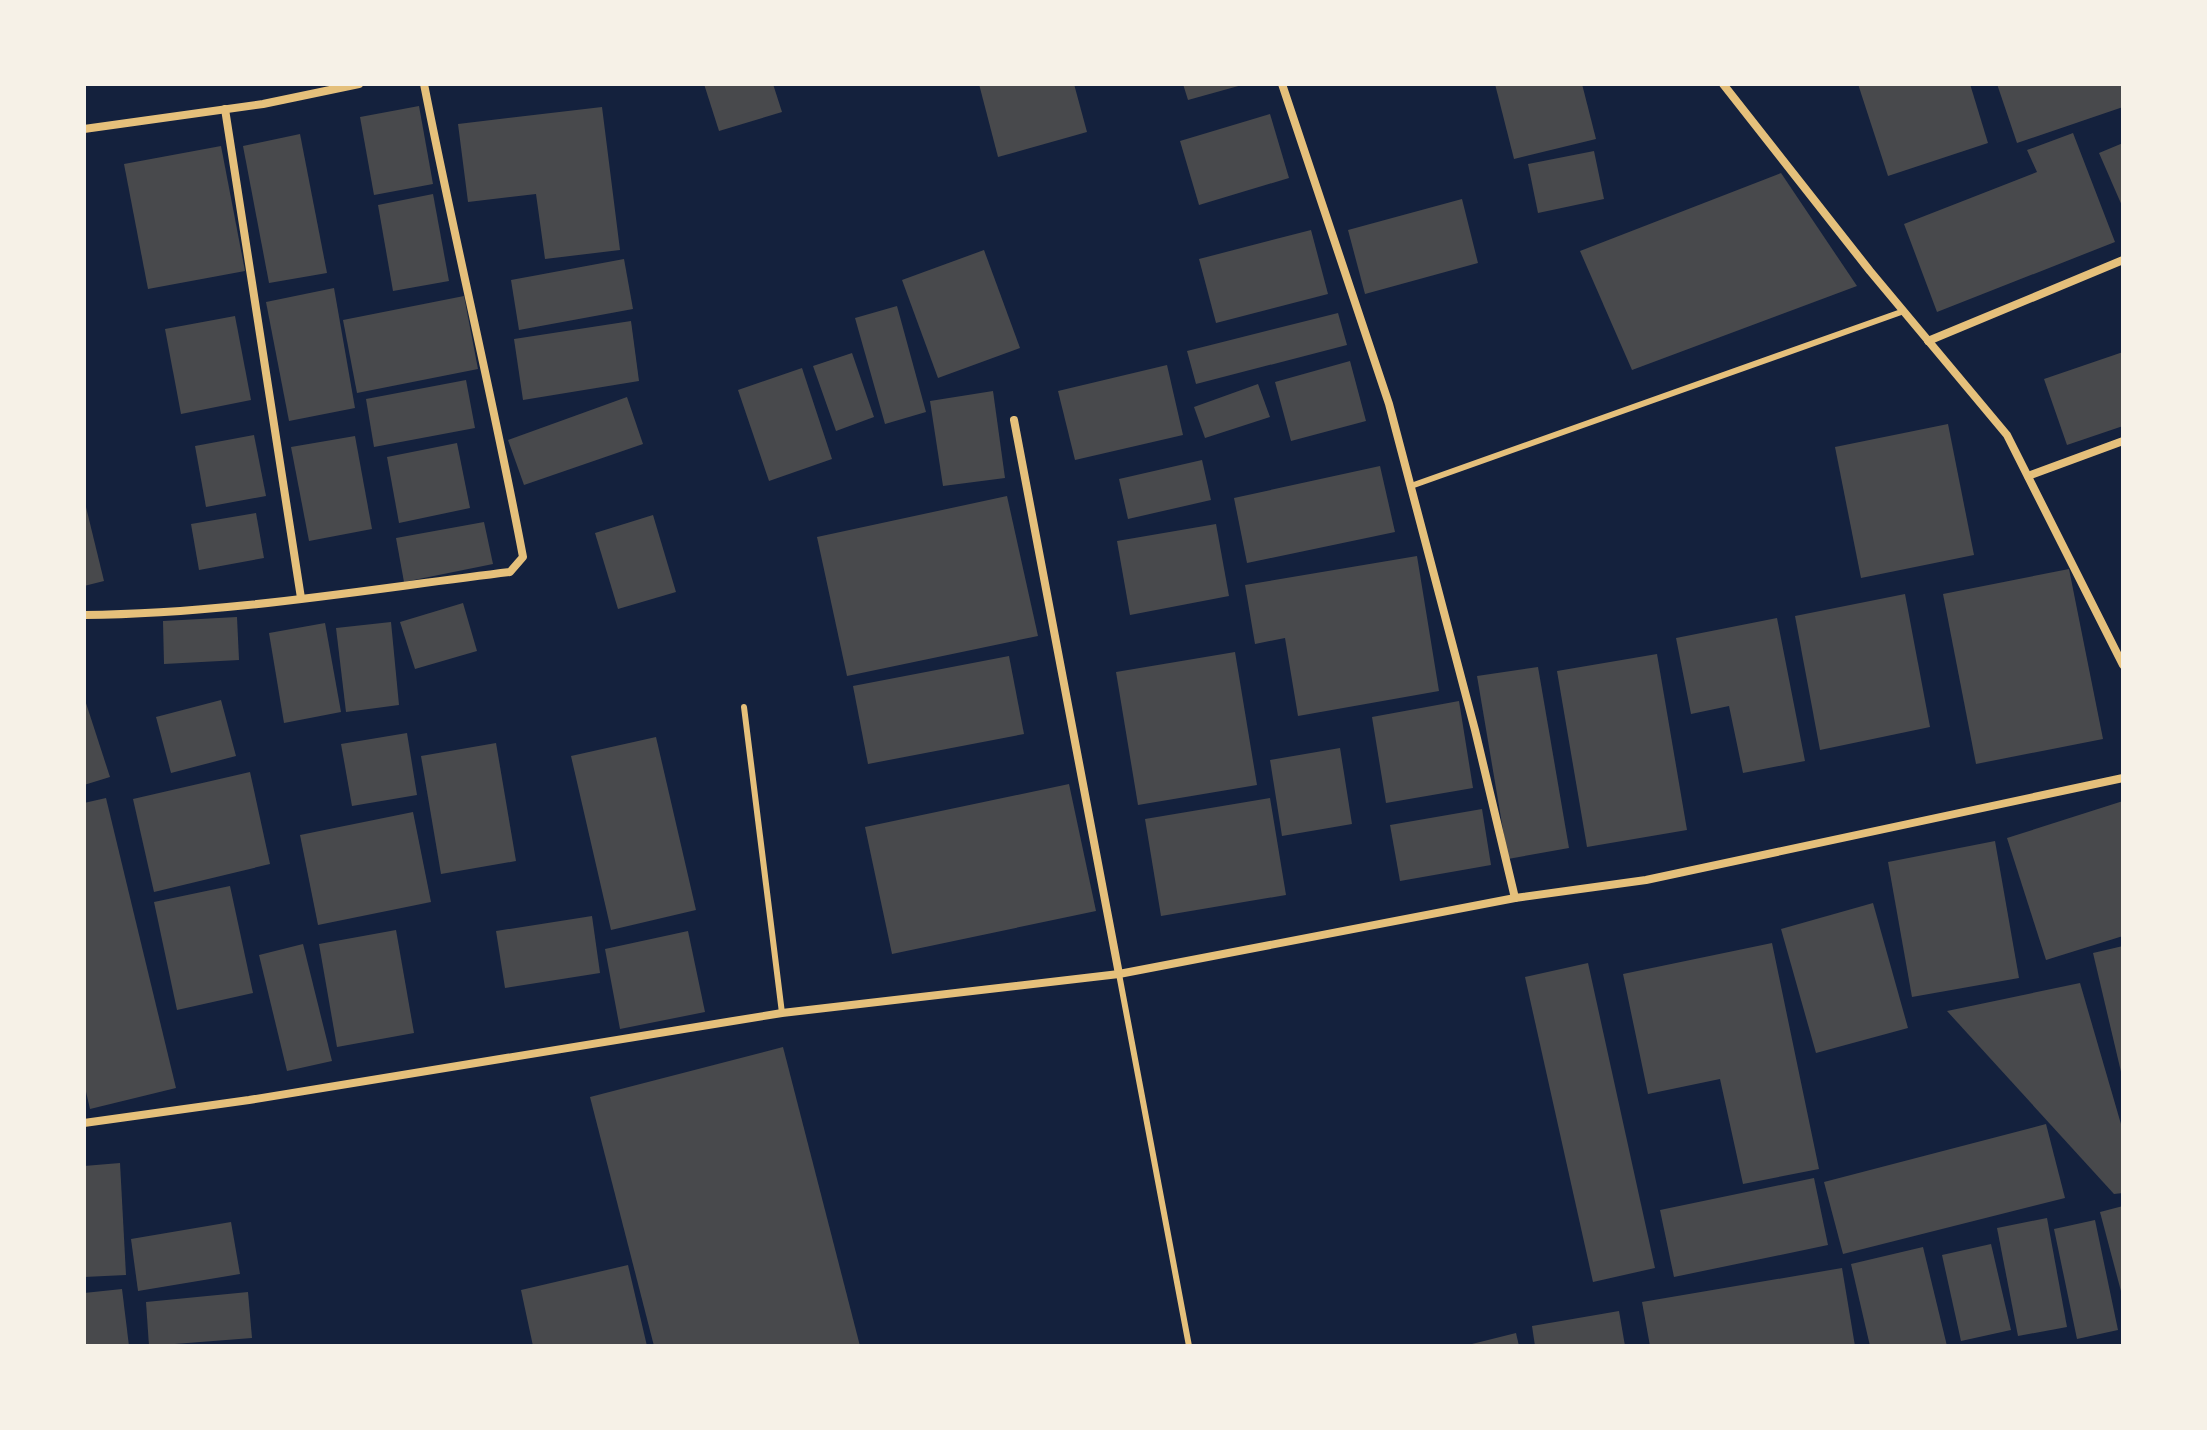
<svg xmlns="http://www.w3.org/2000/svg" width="2207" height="1430" viewBox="0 0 2207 1430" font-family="'Work Sans',sans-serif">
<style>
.building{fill:#48494c}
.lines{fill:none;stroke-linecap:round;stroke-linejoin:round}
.service{stroke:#e5c07b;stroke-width:6}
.minor{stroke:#e5c07b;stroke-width:8}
</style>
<rect width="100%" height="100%" fill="#14213d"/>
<!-- building -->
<g class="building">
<path d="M704,84H773L782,112L719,131Z"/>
<path d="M979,84H1074L1087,132L998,157Z"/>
<path d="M1183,84H1242V85L1188,100Z"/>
<path d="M1495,84H1582L1596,139L1514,159Z"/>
<path d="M1858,84H1970L1988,143L1888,176Z"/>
<path d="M1997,84H2123V107L2017,143Z"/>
<path d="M419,106L433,184L374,195L360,117Z"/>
<path d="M602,107L620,250L545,259L536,194L468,202L458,124Z"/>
<path d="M1270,114L1289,178L1199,205L1180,141Z"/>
<path d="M2073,133L2115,242L1937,312L1904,224L2037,172L2027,150Z"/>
<path d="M300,134L327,273L269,283L243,146Z"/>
<path d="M2123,143V208L2099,153Z"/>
<path d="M221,146L245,271L148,289L124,164Z"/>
<path d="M1594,151L1604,199L1538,213L1528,164Z"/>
<path d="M1781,173L1857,286L1632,370L1580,251Z"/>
<path d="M433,194L449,281L393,291L378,205Z"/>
<path d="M1462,199L1478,263L1365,294L1348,230Z"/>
<path d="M1311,230L1328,294L1216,323L1199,259Z"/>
<path d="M984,250L1020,348L938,378L902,280Z"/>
<path d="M624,259L633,309L519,330L511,280Z"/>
<path d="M334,288L355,408L289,421L266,302Z"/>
<path d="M464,296L478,369L357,393L343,320Z"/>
<path d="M897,306L926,412L885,424L855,318Z"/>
<path d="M1338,313L1347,345L1196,384L1187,351Z"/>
<path d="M235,316L251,400L181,414L165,329Z"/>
<path d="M631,321L639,381L523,400L514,339Z"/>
<path d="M2123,352V426L2067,445L2044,379Z"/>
<path d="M852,353L874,417L836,431L813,366Z"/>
<path d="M1350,361L1366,421L1291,441L1275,382Z"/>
<path d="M1167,365L1183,435L1075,460L1058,391Z"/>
<path d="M802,368L832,459L769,481L738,390Z"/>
<path d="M466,380L475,428L374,447L366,399Z"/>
<path d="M1258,384L1270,417L1205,438L1194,407Z"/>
<path d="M993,391L1005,478L943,486L930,401Z"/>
<path d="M627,397L643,444L524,485L508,440Z"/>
<path d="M1948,424L1974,555L1861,578L1835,447Z"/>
<path d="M254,435L266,496L206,507L195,446Z"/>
<path d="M355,436L372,529L309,541L291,447Z"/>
<path d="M457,443L470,508L399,523L387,457Z"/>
<path d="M1202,460L1211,500L1128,519L1119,479Z"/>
<path d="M1380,466L1395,532L1247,563L1234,498Z"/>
<path d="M1007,496L1038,636L847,676L817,537Z"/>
<path d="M85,503L104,581L84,586V504Z"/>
<path d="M256,513L264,558L199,570L191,524Z"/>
<path d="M653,515L676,592L618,609L595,533Z"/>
<path d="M484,522L493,564L404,582L396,538Z"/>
<path d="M1216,524L1229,596L1130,615L1117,541Z"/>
<path d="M1417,556L1439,691L1298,716L1285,638L1255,644L1245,585Z"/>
<path d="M2069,569L2103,739L1976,764L1943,594Z"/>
<path d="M1905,594L1930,727L1820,750L1795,616Z"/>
<path d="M463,603L477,651L415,669L400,622Z"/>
<path d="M237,617L239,660L164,664L163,621Z"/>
<path d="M1777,618L1805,761L1743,773L1729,706L1691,714L1676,638Z"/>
<path d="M391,622L399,705L346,712L336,628Z"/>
<path d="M325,623L341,712L284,723L269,633Z"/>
<path d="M1235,652L1257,785L1138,805L1116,672Z"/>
<path d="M1657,654L1687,830L1587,847L1557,671Z"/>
<path d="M1009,656L1024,734L868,764L853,686Z"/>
<path d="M1538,667L1569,848L1508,859L1477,676Z"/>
<path d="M84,697L110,777L84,785Z"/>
<path d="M221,700L236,756L171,773L156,717Z"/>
<path d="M1459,701L1473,788L1386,803L1372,717Z"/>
<path d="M407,733L417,795L352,806L341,744Z"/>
<path d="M656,737L696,910L611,930L571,756Z"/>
<path d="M496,743L516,861L441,874L421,756Z"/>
<path d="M1340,748L1352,824L1282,836L1270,760Z"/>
<path d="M250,772L270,864L154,892L133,799Z"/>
<path d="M1069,784L1096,911L892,954L865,827Z"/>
<path d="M106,798L176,1088L90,1109L84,1083V803Z"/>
<path d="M1270,798L1286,895L1161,916L1145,819Z"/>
<path d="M2123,801V936L2046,960L2007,838Z"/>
<path d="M1482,809L1491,865L1400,881L1390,825Z"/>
<path d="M413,812L431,902L318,925L300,835Z"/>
<path d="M1995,841L2019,978L1912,997L1888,862Z"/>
<path d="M230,886L253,993L177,1010L154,902Z"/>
<path d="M1873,903L1908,1028L1816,1053L1781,929Z"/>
<path d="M592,916L600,973L505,988L496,931Z"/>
<path d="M396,930L414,1033L337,1047L319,944Z"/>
<path d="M688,931L705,1012L620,1029L605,949Z"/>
<path d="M1772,943L1819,1169L1743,1184L1720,1079L1648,1094L1623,974Z"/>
<path d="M303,944L332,1061L287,1071L259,955Z"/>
<path d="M2123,946V1076H2122L2093,953Z"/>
<path d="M1588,963L1655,1268L1593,1282L1525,977Z"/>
<path d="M2080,983L2123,1131V1193L2114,1194L1947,1011Z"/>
<path d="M783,1047L860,1346H654L590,1097Z"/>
<path d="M2046,1124L2065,1198L1843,1254L1824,1182Z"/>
<path d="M120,1163L126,1275L84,1277V1166Z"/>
<path d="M1814,1178L1828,1245L1674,1277L1660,1210Z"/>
<path d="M2123,1206V1295H2122L2100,1212Z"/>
<path d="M2047,1218L2067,1327L2018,1336L1997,1228Z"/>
<path d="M2095,1220L2118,1330L2077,1339L2054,1229Z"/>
<path d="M231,1222L240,1274L138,1291L131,1239Z"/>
<path d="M1991,1244L2011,1330L1961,1341L1942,1255Z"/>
<path d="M1923,1247L1947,1346H1870L1851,1264Z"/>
<path d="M628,1265L647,1346H533L521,1290Z"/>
<path d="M1842,1268L1855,1346H1650L1642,1302Z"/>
<path d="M122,1289L129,1346H84V1293Z"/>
<path d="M248,1292L252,1338L149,1346L146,1302Z"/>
<path d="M1619,1311L1625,1346H1535L1532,1326Z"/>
<path d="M1516,1333L1519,1346H1468V1345Z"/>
</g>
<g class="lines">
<!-- service -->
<g class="service">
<path d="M1411,486L1904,311"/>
<path d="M744,707L782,1013"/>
<path d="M1119,974L1189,1346"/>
</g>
<!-- minor -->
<g class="minor">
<path d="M1282,84L1389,404L1475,730L1515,898"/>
<path d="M1723,84L1870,271L2007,435L2123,665"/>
<path d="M225,109L301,598"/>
<path d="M84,129L263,104L359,84"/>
<path d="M1928,341L2123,260"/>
<path d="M1014,420L1119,974"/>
<path d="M2028,476L2123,441"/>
<path d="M84,615C226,614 369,589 510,572L523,557C493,398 455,242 424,84"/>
<path d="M84,1123L249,1100L782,1013L1119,974L1515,898L1646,880L2123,778"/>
</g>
</g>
<!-- border -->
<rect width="2207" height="1430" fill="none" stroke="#f6f1e7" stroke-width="172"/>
</svg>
